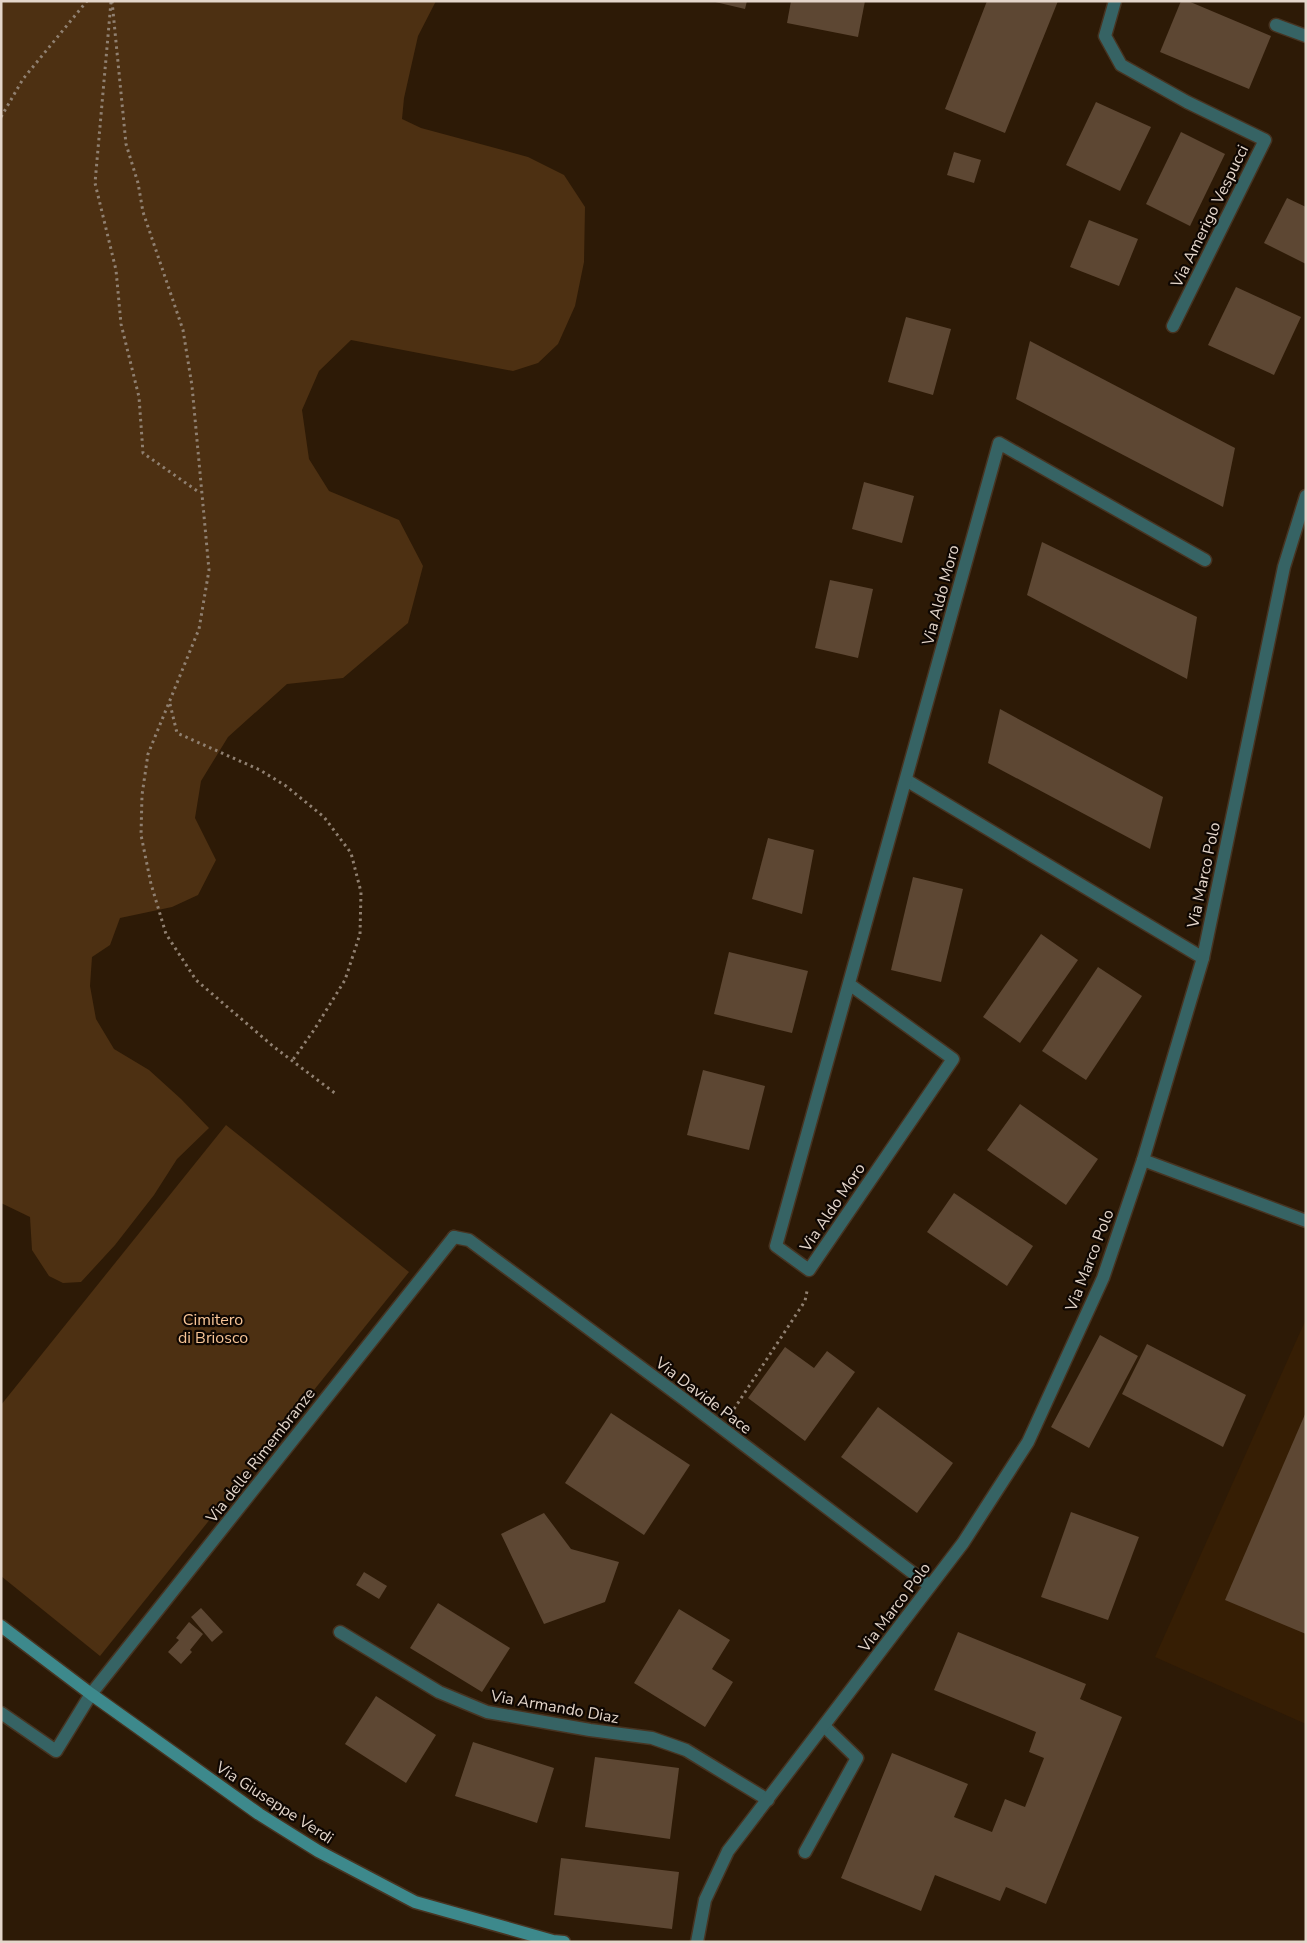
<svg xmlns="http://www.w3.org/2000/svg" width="1307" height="1943" viewBox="0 0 1307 1943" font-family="'Nunito Sans',sans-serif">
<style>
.built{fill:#361e04}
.green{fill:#4d3012}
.building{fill:#5d4733}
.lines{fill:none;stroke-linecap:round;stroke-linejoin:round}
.lane-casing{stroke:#473422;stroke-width:15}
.street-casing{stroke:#473422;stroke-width:15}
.secondary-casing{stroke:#473422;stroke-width:15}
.path{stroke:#908071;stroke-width:3;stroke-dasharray:2.5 4;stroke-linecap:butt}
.lane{stroke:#366364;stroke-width:12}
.street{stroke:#366364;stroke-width:12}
.secondary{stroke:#3d898c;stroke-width:12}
.labels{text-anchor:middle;stroke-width:4.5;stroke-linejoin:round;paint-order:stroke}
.street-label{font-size:16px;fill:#e4d6cb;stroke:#0f0702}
.park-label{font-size:16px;fill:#f8c597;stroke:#0f0702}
</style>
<rect width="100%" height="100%" fill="#2d1a06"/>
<!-- built -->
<path class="built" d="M1306,1319V1724L1155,1657Z"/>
<!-- green -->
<g class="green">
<path d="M1,1H436L418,36L404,98L402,119L421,128L528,157L564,175L585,207L584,262L575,306L558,344L538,363L513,371L351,340L319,371L302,410L309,459L329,491L399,520L423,566L408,623L343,678L287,684L228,737L201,781L195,818L216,860L198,895L172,907L120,918L110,945L92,957L90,986L96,1019L114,1049L149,1070L181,1099L209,1128L177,1159L154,1195L115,1245L81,1282L63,1283L49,1276L32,1250L30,1217L1,1203Z"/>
<path d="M226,1125L409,1272L100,1656L1,1576V1405Z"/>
</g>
<!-- building -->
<g class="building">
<path d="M711,1H747L745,9Z"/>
<path d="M791,1H865L858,37L787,23Z"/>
<path d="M987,1H1058L1005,133L945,109Z"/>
<path d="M1181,1H1188L1271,36L1249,89L1160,52Z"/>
<path d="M1096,102L1151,127L1120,191L1066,165Z"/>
<path d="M1181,132L1225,154L1190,226L1146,204Z"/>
<path d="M954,152L981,160L974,183L947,175Z"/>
<path d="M1287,198L1306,207V264L1264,243Z"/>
<path d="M1089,220L1138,239L1119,286L1070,267Z"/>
<path d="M1236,287L1301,317L1274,375L1208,345Z"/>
<path d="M906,317L951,329L933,395L888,382Z"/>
<path d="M1030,341L1235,448L1223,507L1016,399Z"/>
<path d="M864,482L914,496L902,543L852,529Z"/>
<path d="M1042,542L1197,617L1187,679L1027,595Z"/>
<path d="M830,580L873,589L858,658L815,648Z"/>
<path d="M1000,709L1163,797L1150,849L988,763Z"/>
<path d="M768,838L814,850L802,914L752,899Z"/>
<path d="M913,877L963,889L941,982L891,970Z"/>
<path d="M1041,934L1078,960L1020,1043L983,1017Z"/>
<path d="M729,952L808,971L792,1033L714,1014Z"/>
<path d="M1098,967L1142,996L1086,1080L1042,1051Z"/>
<path d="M703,1070L765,1086L749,1150L687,1135Z"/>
<path d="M1020,1104L1098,1159L1066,1205L987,1150Z"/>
<path d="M954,1193L1033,1246L1007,1286L927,1232Z"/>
<path d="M1100,1335L1138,1356L1089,1448L1051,1427Z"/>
<path d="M1147,1344L1246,1395L1223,1447L1122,1394Z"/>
<path d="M785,1347L814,1368L827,1351L855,1372L805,1441L748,1398Z"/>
<path d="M878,1407L953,1463L917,1513L841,1457Z"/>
<path d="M1306,1412V1634L1225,1600Z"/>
<path d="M611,1413L690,1465L644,1535L565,1483Z"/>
<path d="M1071,1512L1139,1537L1108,1620L1041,1597Z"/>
<path d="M544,1513L571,1549L619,1562L605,1602L544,1624L501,1534Z"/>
<path d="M364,1572L387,1586L379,1599L356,1585Z"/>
<path d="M438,1603L510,1648L482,1692L410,1648Z"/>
<path d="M201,1608L223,1632L212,1642L191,1617Z"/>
<path d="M679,1609L730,1640L712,1669L733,1682L705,1727L634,1683Z"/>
<path d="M189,1622L203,1634L190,1650L192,1652L181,1664L168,1652L179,1640L176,1638Z"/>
<path d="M958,1632L1086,1684L1080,1699L1122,1717L1046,1904L1006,1887L1000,1901L935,1875L921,1911L841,1878L892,1753L968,1784L954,1817L992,1832L1005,1799L1025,1807L1044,1758L1029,1752L1036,1732L934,1690Z"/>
<path d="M376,1696L436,1735L406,1783L345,1744Z"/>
<path d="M473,1742L554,1768L537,1823L455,1796Z"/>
<path d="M595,1757L679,1768L670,1839L585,1827Z"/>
<path d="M561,1858L679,1872L672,1929L554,1915Z"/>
</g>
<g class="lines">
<defs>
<g id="lane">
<path d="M1276,25L1306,36"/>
<path d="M1143,1160L1306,1221"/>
<path d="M1,1713L56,1751L91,1694L454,1237"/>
<path d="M805,1852L857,1758L824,1726"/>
</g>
<g id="street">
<path d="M1115,1L1105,36L1121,65L1187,102L1265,140L1173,326"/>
<path d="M906,780L1203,958"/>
<path d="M849,984L953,1059L809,1270L776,1246L999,443L1205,560"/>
<path d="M454,1237L469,1240L685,1400L930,1586"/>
<path d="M340,1632L439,1692L487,1712L590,1730L652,1738L686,1750L768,1800"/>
<path d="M697,1942L705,1900L728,1851L963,1543L1028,1442L1103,1278L1143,1160L1203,958L1284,567L1306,496"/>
</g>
<path id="secondary" d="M1,1626L91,1694L259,1814L318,1851L415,1902L553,1941L564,1942"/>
</defs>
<!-- lane casing -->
<use href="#lane" class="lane-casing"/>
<!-- street casing -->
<use href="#street" class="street-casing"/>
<!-- secondary casing -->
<use href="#secondary" class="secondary-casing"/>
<!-- path -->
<g class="path">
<path d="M112,1L126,144L138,183L143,212L183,330L192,386L209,570L199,629L148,754L142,795L141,835L151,884L166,934L196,980L274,1047L336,1094"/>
<path d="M111,2L95,183L116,270L121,324L139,397L143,453L200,493"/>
<path d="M1,117L23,79L87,1"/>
<path d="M170,704L177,733L260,770L286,786L324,817L351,853L361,892L360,934L345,980L314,1030L292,1061"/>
<path d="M734,1409L805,1301L807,1291"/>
</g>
<!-- lane -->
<use href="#lane" class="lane"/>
<!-- street -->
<use href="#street" class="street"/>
<!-- secondary -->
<use href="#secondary" class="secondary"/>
</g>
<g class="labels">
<!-- street labels -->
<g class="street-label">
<text transform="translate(1209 216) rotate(-64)" y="6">Via Amerigo Vespucci</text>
<text transform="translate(940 595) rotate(-75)" y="6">Via Aldo Moro</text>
<text transform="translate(1203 875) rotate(-78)" y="6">Via Marco Polo</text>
<text transform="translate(832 1207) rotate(-56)" y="6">Via Aldo Moro</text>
<text transform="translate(1089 1260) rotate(-69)" y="6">Via Marco Polo</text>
<text transform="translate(704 1395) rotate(37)" y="6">Via Davide Pace</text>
<text transform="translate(260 1455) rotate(-52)" y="6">Via delle Rimembranze</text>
<text transform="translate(894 1607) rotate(-53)" y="6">Via Marco Polo</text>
<text transform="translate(555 1706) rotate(10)" y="6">Via Armando Diaz</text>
<text transform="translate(275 1802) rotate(33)" y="6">Via Giuseppe Verdi</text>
</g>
<!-- park labels -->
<g class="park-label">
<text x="213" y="1325">Cimitero<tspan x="213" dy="18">di Briosco</tspan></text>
</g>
</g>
<!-- border -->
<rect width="1307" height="1943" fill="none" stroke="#e4d6cb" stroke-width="5"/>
</svg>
